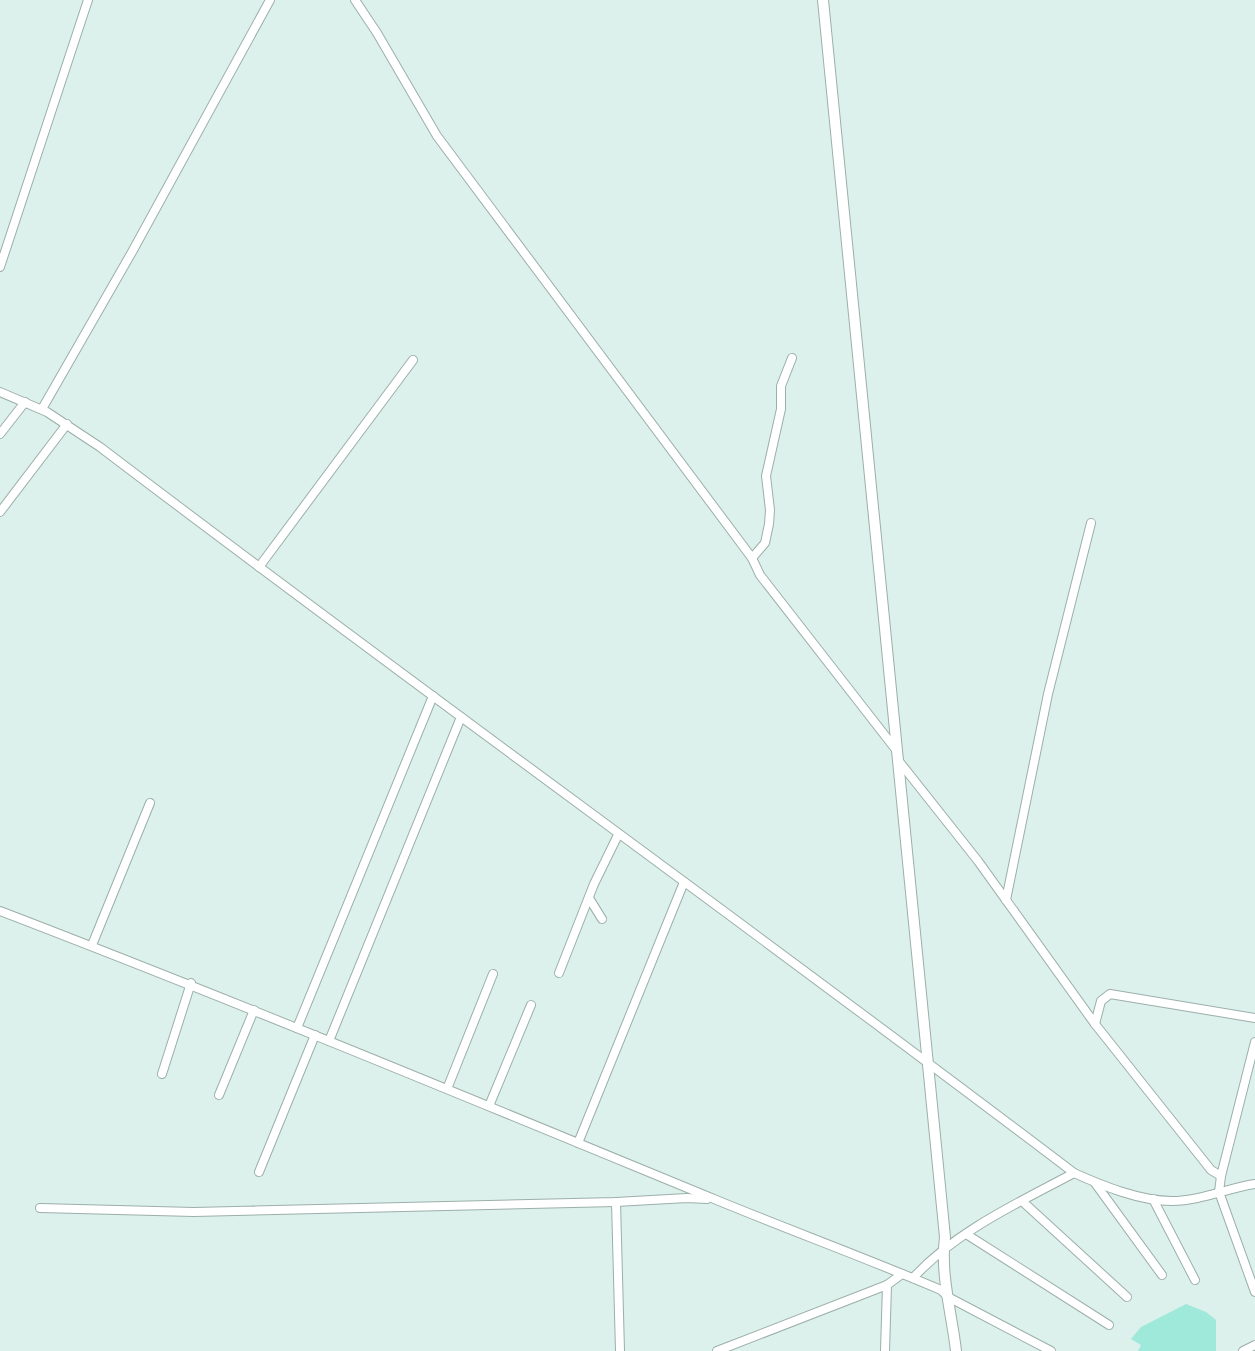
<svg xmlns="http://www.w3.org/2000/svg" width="1255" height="1351" viewBox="0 0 1255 1351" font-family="'IBM Plex Serif',serif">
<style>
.green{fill:#9fe9db}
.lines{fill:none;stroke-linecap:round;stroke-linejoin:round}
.minor-casing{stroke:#9cafaa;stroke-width:10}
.major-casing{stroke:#9cafaa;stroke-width:12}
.minor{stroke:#fff;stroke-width:8}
.major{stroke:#fff;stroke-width:10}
</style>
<rect width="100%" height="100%" fill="#dcf0ec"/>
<!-- green -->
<path class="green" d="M1186,1304L1206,1312L1216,1320V1351H1138L1141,1345L1131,1339L1141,1327Z"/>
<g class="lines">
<defs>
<g id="minor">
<path d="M355,0L377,33L437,136L752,558L760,575L897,751"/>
<path d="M0,267L88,0"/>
<path d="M0,392L47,412L100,447C422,692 752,928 1074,1173"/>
<path d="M42,409L132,252L270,0"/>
<path d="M0,434L25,402"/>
<path d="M0,512L67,424"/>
<path d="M752,558L765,543L769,524L770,510L766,476L781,409V386L792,358"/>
<path d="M259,567L413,360"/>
<path d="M898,760L978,861L1095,1024L1211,1170L1221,1176"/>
<path d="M589,898L602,919"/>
<path d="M1006,900L1048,694L1091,523"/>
<path d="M0,911C240,1003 476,1101 714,1199C789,1230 866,1258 941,1290L948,1297L1051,1351"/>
<path d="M92,945L150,803"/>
<path d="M559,973L594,884L618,835"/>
<path d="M1095,1024L1101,1001L1110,994L1255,1018"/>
<path d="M297,1028L433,696"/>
<path d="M329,1041L461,717"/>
<path d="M1255,1042L1221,1176L1219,1192L1255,1292"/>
<path d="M162,1074L191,983"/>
<path d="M447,1089L493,974"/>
<path d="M219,1095L254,1010"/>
<path d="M489,1106L531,1005"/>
<path d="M578,1143L684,882"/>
<path d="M259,1172L315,1035"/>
<path d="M1095,1183L1162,1275"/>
<path d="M1153,1199L1195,1280"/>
<path d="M1022,1201L1127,1297"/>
<path d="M616,1202L620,1351"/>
<path d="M40,1208L194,1212L616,1202L687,1198L707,1199"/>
<path d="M966,1234L1109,1325"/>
<path d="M913,1278C956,1231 1018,1203 1074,1173C1103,1186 1140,1201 1172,1201C1200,1201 1228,1188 1255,1184"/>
<path d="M717,1351L887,1285L902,1274"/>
<path d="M885,1351L887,1285"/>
<path d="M1243,1351L1255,1345"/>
</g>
<path id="major" d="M823,0L945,1237C940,1275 952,1314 956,1351"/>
</defs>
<!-- minor casing -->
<use href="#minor" class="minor-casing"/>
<!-- major casing -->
<use href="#major" class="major-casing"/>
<!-- minor -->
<use href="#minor" class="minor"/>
<!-- major -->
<use href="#major" class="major"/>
</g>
</svg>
